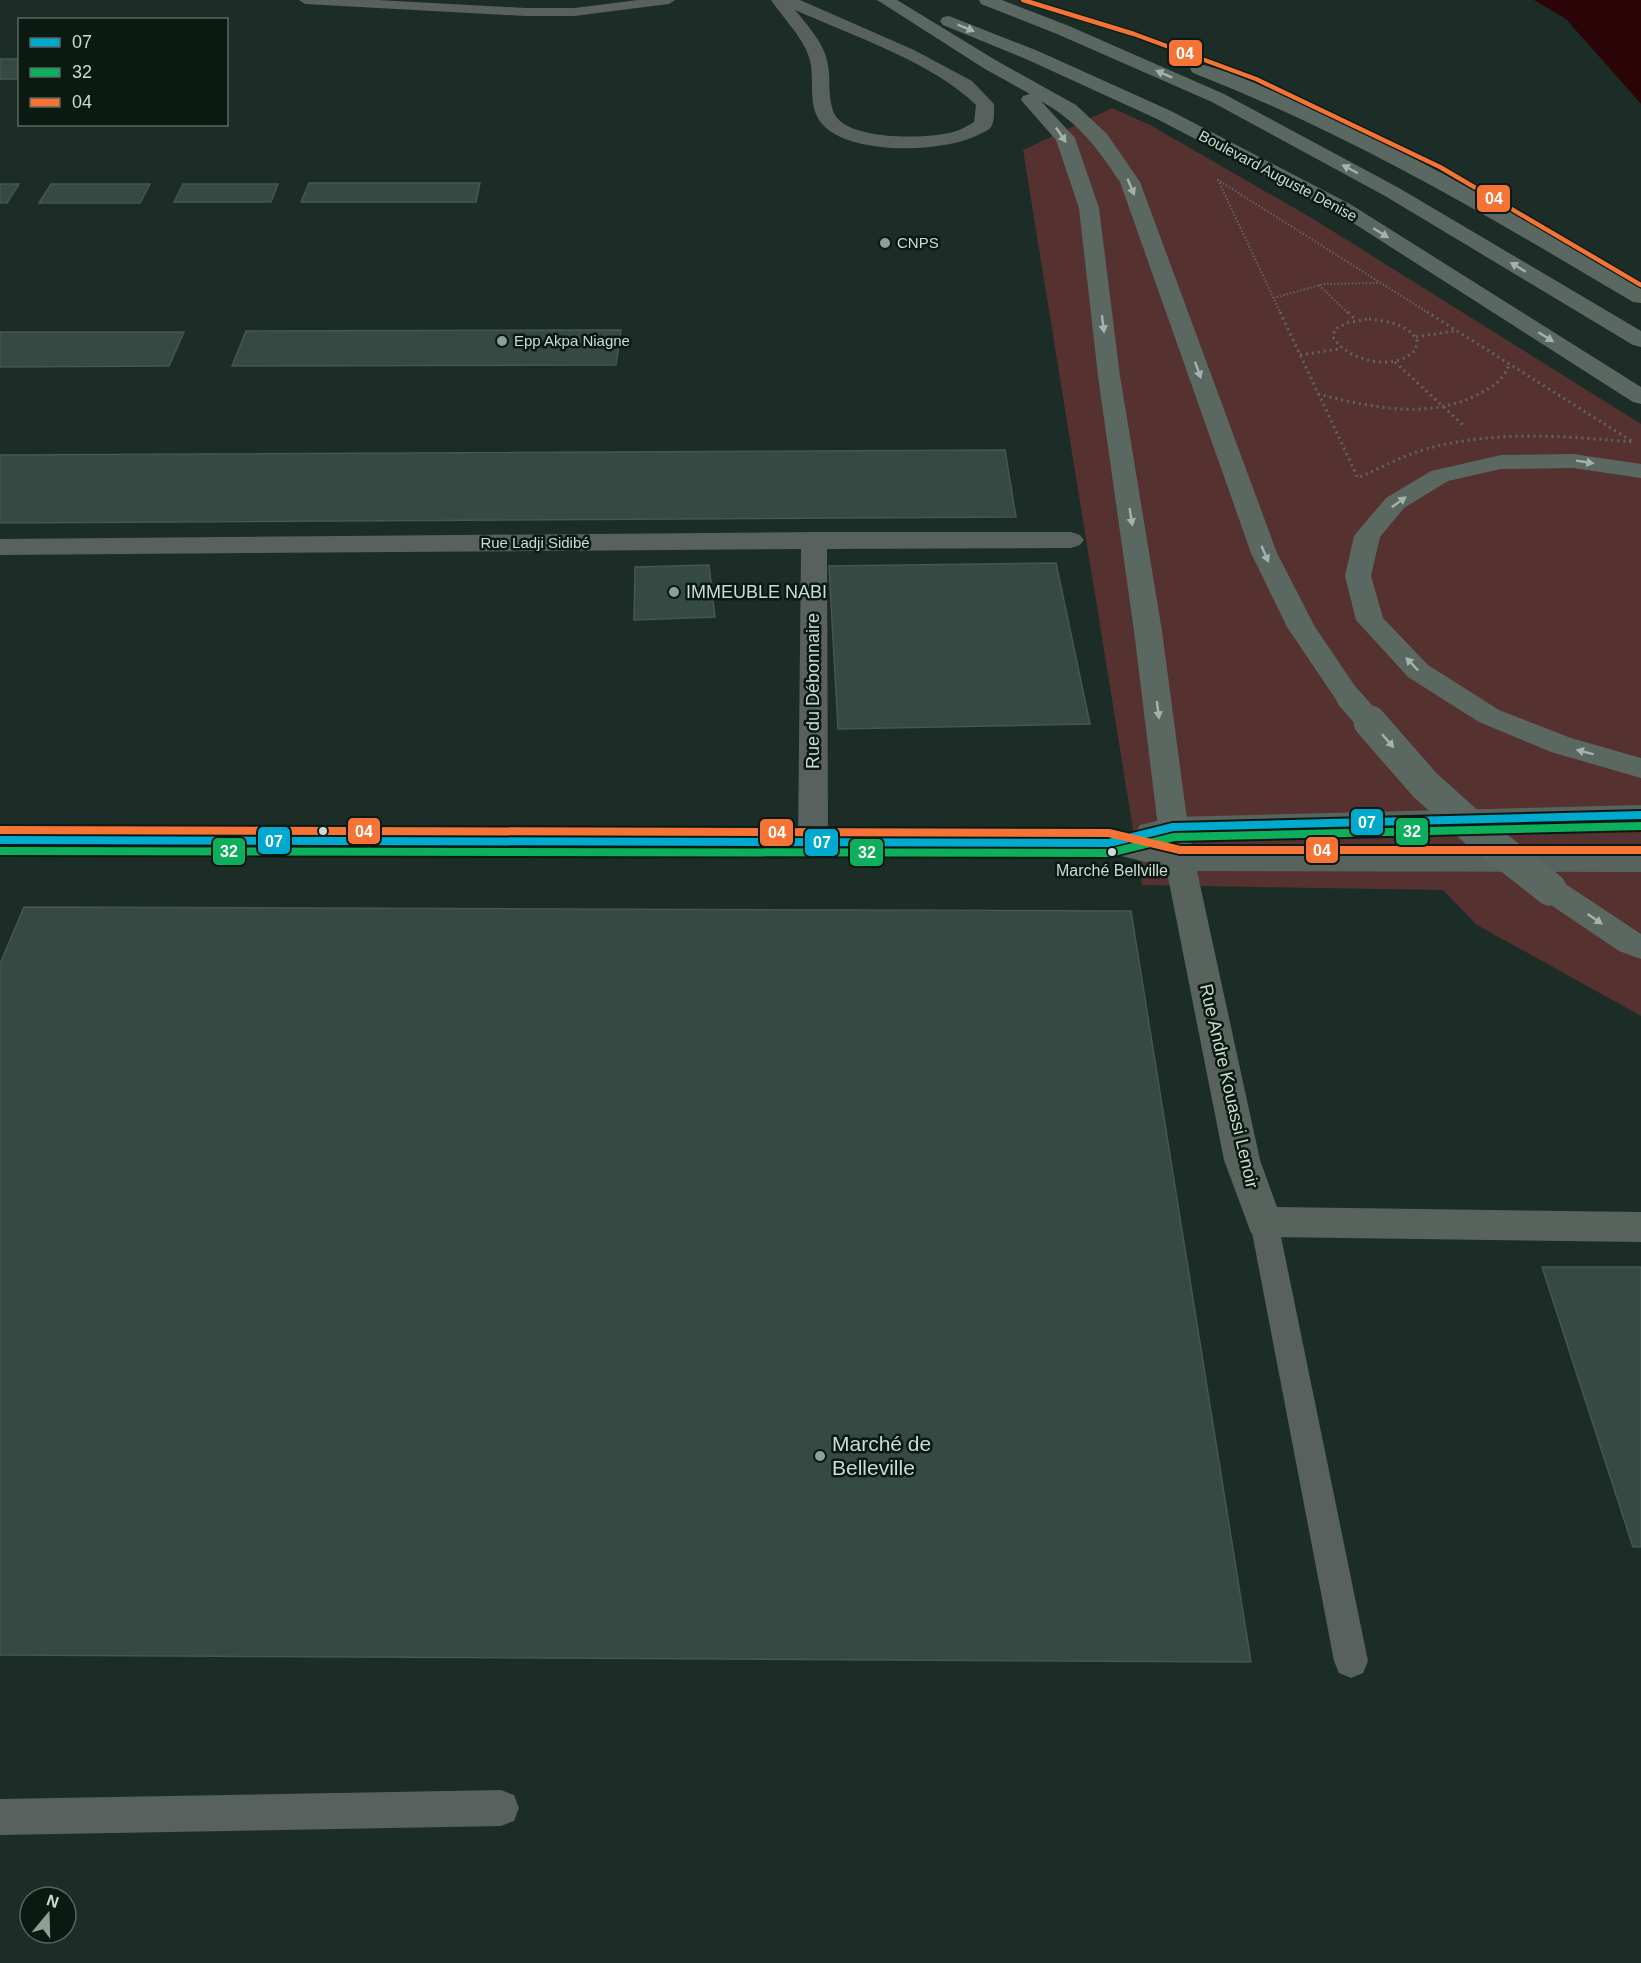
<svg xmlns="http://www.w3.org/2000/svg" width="1641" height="1963" viewBox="0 0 1641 1963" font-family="Helvetica,sans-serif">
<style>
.green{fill:#553130}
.water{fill:#2b0407}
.building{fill:#344a42;stroke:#475650;stroke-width:1.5}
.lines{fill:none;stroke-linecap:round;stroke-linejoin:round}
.path-far1{stroke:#5d6662;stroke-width:2;stroke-dasharray:1.5 2;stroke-linecap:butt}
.path{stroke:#5d6662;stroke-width:3;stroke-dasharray:2 4;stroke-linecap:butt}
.lane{fill:#58615d;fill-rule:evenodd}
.street{fill:#58615d;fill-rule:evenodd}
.secondary{fill:#58635e;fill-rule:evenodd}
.highway{fill:#5b6862;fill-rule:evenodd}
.highway-bridge-far1{stroke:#5b6862;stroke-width:25}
.highway-bridge{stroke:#5b6862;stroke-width:33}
.bus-1-casing{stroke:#0b1913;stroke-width:12}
.bus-2-casing{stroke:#0b1913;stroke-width:12}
.bus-3-far1-casing{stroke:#0b1913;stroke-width:7}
.bus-3-casing{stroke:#0b1913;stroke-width:12}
.bus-1{stroke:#00a9ce;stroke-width:8}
.bus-2{stroke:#0daf5c;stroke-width:8}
.bus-3-far1{stroke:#f57335;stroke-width:4.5}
.bus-3{stroke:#f57335;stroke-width:8}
.oneway{fill:#a3b3ab}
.poi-dot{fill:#8d9f96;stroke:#0b1913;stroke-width:2}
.bus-dot{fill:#cadcd3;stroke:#0b1913;stroke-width:2}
.labels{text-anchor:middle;stroke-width:5;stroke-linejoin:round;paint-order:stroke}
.far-street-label{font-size:15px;fill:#cadcd3;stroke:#0b1913}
.far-poi-label{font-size:15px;fill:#cadcd3;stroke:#0b1913;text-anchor:start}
.bus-label{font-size:16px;fill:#cadcd3;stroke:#0b1913}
.poi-label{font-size:18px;fill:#cadcd3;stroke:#0b1913;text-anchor:start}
.street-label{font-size:18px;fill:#cadcd3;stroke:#0b1913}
.near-poi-label{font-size:21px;fill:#cadcd3;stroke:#0b1913;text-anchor:start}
.line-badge{stroke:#0b1913;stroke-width:2}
.badge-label{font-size:16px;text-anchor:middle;font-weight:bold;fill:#fff}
</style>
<rect width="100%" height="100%" fill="#1b2d26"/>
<!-- green -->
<path class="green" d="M1112,108L1150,125L1315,220L1641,424V1016L1477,925L1443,890L1142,885L1023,150Z"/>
<!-- water -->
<path class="water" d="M1534,0H1641V104L1566,19Z"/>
<!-- building -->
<g class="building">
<rect x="0" y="59" width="20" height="20"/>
<path d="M309,183H480L476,202H301Z"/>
<path d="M0,184H19L7,203H0Z"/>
<path d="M51,184H150L140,203H39Z"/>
<path d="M183,184H278L271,202H174Z"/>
<path d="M621,330L616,365L232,366L246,331Z"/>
<path d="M0,332H184L169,366L0,367Z"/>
<path d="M1005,450L1016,517L0,523V455Z"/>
<path d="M1056,563L1090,724L838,729L829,566Z"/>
<path d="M709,565L715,617L634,620L635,567Z"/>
<path d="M24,907L1131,911L1251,1662L0,1655V964Z"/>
<path d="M1542,1267H1641V1547H1633Z"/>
</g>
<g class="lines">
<!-- path-far1 -->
<g class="path-far1">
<path d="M1319,285L1349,314"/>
<path d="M1273,298L1324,284L1378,283"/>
<path d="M1281,314L1218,180L1430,314"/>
</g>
<!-- path -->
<g class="path">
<path d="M1280,312L1358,478C1380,468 1402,456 1426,449C1494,430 1564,436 1633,442L1427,312"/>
<path d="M1348,312L1356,320"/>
<path d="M1369,319C1386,321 1408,324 1417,340L1416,349C1396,373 1347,361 1333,337L1335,329L1347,323Z"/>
<path d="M1416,337L1454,331"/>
<path d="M1300,355L1339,349"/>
<path d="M1395,362L1464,426"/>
<path d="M1318,394C1369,407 1427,420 1477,395C1492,387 1502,382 1509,365"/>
</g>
<!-- lane -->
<g class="lane">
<path d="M299,0H377L526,8H574L638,0H675L669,4L574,16H526L305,4Z"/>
<path d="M1264,1210L1274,1214L1278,1222L1368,1661L1363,1673L1351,1678L1339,1673L1334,1661L1250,1222L1254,1214Z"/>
<path d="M501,1790L514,1795L519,1808L514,1821L501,1826L0,1835V1799Z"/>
</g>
<!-- street -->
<g class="street">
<path d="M771,0H800L914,50L972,81L994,104C994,110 995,121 991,127C989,130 984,132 980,134C945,153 850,156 822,124C806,105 816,78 809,57C802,36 783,18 771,0ZM795,10C851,35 934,63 976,105L974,122C967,126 961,130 953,132C928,139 850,141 835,115C827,100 831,81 828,65C825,44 808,26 795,10Z"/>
<path d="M814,532H1071L1080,535L1084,540L1080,545L1071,548L827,549L828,842L824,849L813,852L802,849L798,842L801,549L0,555V539Z"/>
</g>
<!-- secondary -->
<path class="secondary" d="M1641,805V825L1190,837L1193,849L1641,850V872L1197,871L1260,1160L1277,1207L1641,1212V1242L1264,1237L1251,1233L1224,1160L1166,867L1109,853L0,850V830L1109,833L1161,845L1160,840L1151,842L1140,839L1136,832L1140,825L1173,817Z"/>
<!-- highway -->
<g class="highway">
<path d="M877,0H897L997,61L1076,105L1107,134L1140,182L1277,553L1315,627L1363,698L1359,704L1349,707L1339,704L1287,627L1251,553L1120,182C1096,146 1079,123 1041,101L1075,138L1099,208L1120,376L1162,631L1188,827L1184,834L1173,837L1162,834L1158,827L1134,631L1098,376L1079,208L1056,140L1021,100L1023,96L1030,94L985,69Z"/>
<path d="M979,0H1002L1069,26L1224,94L1399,188L1641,331V347L1633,345L1385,196L1212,102L1057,34L981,4Z"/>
<path d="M949,16L1038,51L1171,111L1350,204L1641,387V404L1633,402L1336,212L1157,119L1026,59L943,25L940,21L943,17Z"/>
<path d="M1199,64C1234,72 1268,89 1301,104C1419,155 1530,223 1641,288V303L1633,302C1490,217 1348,133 1193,73L1190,69L1193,65Z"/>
<path d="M1573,454L1641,464V478L1573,468L1501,469L1448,481L1404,508L1380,537L1371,576L1383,618L1428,665L1499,710L1571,738L1641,758V778L1551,752L1479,722L1408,677L1356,620L1345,576L1354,536L1358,531L1386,498L1431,471L1501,455Z"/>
<path d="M1550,878L1561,881L1641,934V959L1619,951L1539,897L1534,889L1539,881Z"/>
</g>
<!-- highway-bridge-far1 -->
<path class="highway-bridge-far1" d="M1349,698L1371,723"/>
<!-- highway-bridge -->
<path class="highway-bridge" d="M1370,722L1425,785L1475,830L1550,889"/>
<defs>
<path id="bus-1" d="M0,840L1109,843L1173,827L1641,815"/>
<path id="bus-2" d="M0,851L1109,853L1174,837L1641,826"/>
<path id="bus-3-far1" d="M1023,0L1134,34L1256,79L1440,167L1641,285"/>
<path id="bus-3" d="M0,830L1109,833L1180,850H1641"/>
</defs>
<!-- bus-1 casing -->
<use href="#bus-1" class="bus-1-casing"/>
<!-- bus-2 casing -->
<use href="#bus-2" class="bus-2-casing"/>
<!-- bus-3-far1 casing -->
<use href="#bus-3-far1" class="bus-3-far1-casing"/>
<!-- bus-3 casing -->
<use href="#bus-3" class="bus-3-casing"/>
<!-- bus-1 -->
<use href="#bus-1" class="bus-1"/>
<!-- bus-2 -->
<use href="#bus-2" class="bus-2"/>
<!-- bus-3-far1 -->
<use href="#bus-3-far1" class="bus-3-far1"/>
<!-- bus-3 -->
<use href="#bus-3" class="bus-3"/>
</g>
<!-- one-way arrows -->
<defs><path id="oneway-solid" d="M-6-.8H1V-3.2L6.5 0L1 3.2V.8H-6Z" transform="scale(1.5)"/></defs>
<g class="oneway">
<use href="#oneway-solid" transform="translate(966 28) rotate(22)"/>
<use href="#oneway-solid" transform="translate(1164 74) rotate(-156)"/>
<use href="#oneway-solid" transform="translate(1061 135) rotate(56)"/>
<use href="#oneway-solid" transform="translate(1350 169) rotate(-152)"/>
<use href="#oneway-solid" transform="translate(1131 187) rotate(67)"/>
<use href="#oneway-solid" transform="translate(1381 233) rotate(32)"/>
<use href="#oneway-solid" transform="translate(1518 267) rotate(-149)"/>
<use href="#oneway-solid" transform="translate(1103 324) rotate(83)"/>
<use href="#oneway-solid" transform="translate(1546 337) rotate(32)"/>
<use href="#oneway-solid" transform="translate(1198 370) rotate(70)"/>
<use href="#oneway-solid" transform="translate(1585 462) rotate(9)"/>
<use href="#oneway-solid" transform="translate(1399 502) rotate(-36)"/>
<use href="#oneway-solid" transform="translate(1131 517) rotate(81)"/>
<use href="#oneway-solid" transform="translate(1265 554) rotate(67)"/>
<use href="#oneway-solid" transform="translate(1412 664) rotate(-134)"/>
<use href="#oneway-solid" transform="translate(1158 710) rotate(83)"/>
<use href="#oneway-solid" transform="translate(1388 741) rotate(49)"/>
<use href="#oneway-solid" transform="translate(1585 752) rotate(-165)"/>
<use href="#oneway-solid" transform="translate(1595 919) rotate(34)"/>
</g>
<!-- markers -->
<g class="poi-dot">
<circle cx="885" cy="243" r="6"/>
<circle cx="502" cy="341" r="6"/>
<circle cx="674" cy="592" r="6"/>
<circle cx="820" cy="1456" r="6"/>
</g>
<g class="bus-dot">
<circle cx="323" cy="831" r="5"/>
<circle cx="1112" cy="852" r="5"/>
</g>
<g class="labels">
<!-- far-street labels -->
<g class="far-street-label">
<text transform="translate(1278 176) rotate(28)" y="5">Boulevard Auguste Denise</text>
<text x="535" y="548">Rue Ladji Sidibé</text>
</g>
<!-- far-poi labels -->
<g class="far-poi-label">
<text x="897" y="248">CNPS</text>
<text x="514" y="346">Epp Akpa Niagne</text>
</g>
<!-- bus labels -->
<g class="bus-label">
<text x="1112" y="876">Marché Bellville</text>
</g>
<!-- poi labels -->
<g class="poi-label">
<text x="686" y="598">IMMEUBLE NABI</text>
</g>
<!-- street labels -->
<g class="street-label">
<text transform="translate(813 691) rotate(-90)" y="6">Rue du Débonnaire</text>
<text transform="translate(1229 1086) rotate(77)" y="6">Rue Andre Kouassi Lenoir</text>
</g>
<!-- near-poi labels -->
<g class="near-poi-label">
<text x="832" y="1451">Marché de<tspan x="832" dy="24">Belleville</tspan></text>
</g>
</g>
<g class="line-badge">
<rect x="1168" y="39" width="35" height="28" rx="6" fill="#f57335"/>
<rect x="1476" y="184" width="35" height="29" rx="6" fill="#f57335"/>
<rect x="1350" y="808" width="34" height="28" rx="6" fill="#00a9ce"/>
<rect x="347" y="817" width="34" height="28" rx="6" fill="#f57335"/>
<rect x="1395" y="817" width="34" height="29" rx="6" fill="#0daf5c"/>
<rect x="759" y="818" width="35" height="29" rx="6" fill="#f57335"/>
<rect x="257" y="826" width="34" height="29" rx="6" fill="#00a9ce"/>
<rect x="804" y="828" width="35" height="29" rx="6" fill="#00a9ce"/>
<rect x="1305" y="836" width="34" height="28" rx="6" fill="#f57335"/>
<rect x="212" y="837" width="34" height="29" rx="6" fill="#0daf5c"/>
<rect x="849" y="838" width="35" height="29" rx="6" fill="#0daf5c"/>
</g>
<g class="badge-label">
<text x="1185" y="59">04</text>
<text x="1494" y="204">04</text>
<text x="1367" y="828">07</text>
<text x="364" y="837">04</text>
<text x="1412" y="837">32</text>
<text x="777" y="838">04</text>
<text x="274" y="847">07</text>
<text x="822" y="848">07</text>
<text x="1322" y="856">04</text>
<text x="229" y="857">32</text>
<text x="867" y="858">32</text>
</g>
<!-- legend -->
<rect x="18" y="18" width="210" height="108" fill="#0b1913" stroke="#576760" stroke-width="1.5"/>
<rect x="30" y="38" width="30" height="9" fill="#00a9ce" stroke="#576760" stroke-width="1.5"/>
<text x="72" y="48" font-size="18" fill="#cadcd3">07</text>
<rect x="30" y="68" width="30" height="9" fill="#0daf5c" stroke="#576760" stroke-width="1.5"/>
<text x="72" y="78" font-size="18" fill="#cadcd3">32</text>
<rect x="30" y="98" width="30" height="9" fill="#f57335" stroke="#576760" stroke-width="1.5"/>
<text x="72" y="108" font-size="18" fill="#cadcd3">04</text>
<!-- north arrow -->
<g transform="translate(48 1915) rotate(19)"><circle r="28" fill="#0b1913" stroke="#576760" stroke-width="1.5"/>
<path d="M0-4.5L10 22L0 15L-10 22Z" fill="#8d9f96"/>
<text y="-9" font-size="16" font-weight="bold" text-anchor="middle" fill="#cadcd3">N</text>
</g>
</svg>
